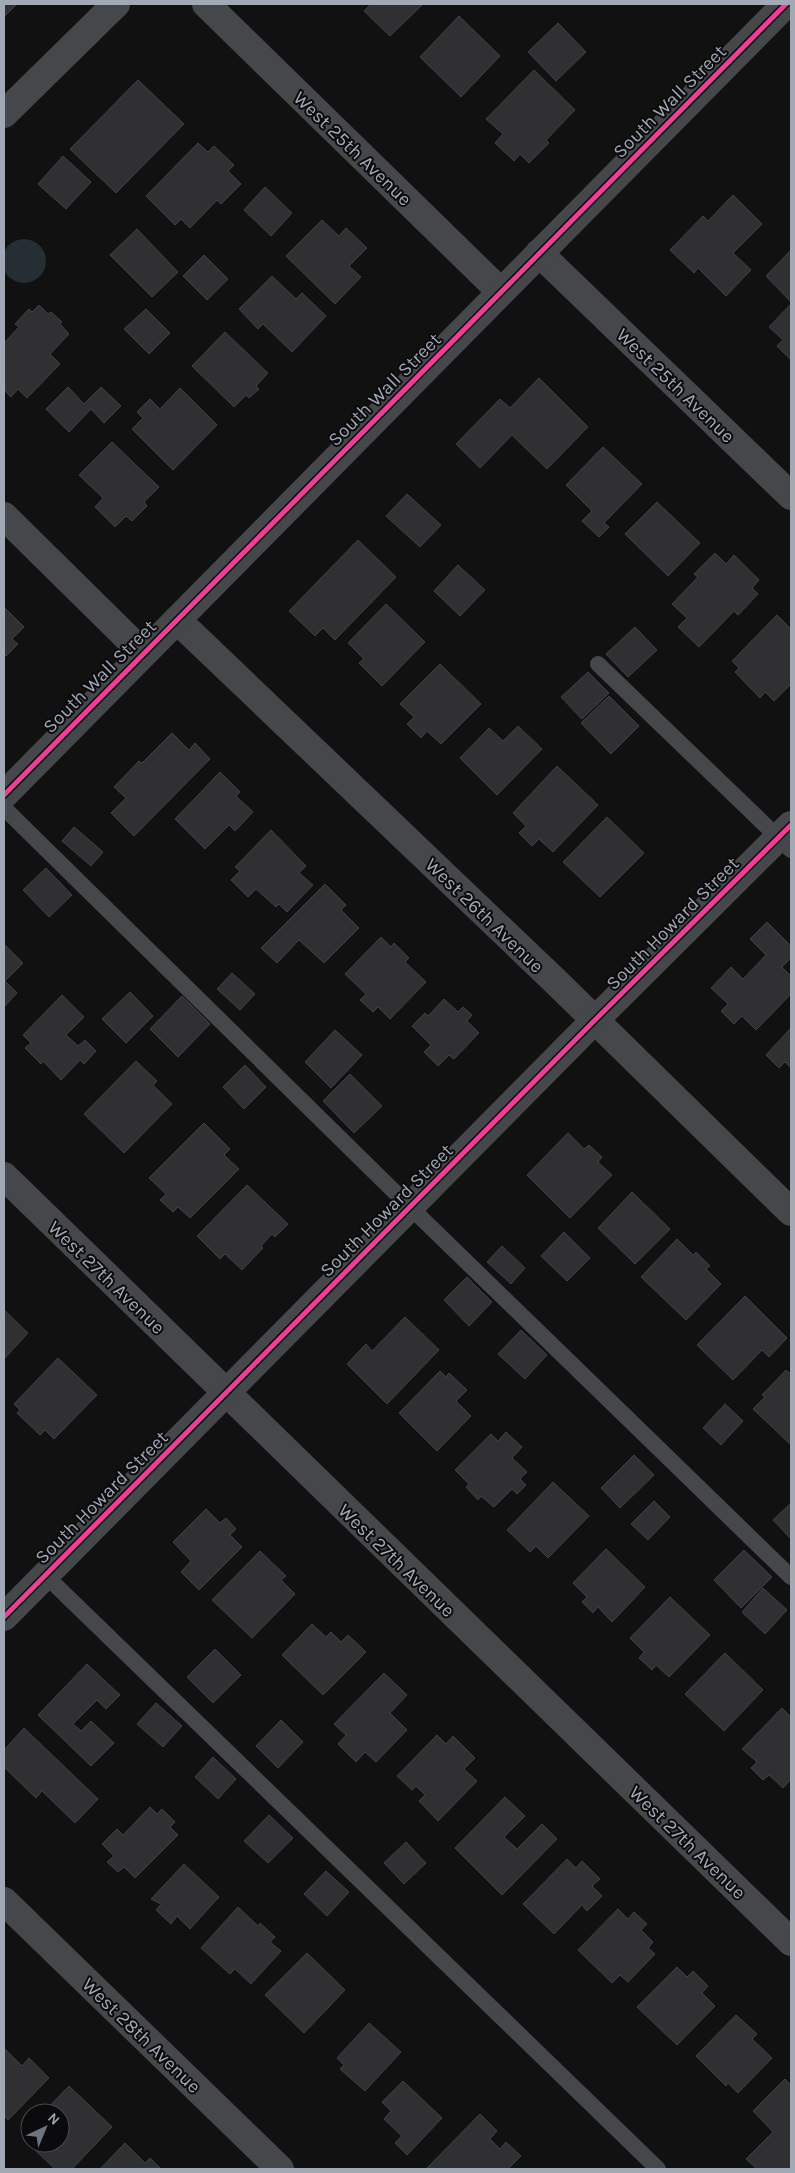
<svg xmlns="http://www.w3.org/2000/svg" width="795" height="2173" viewBox="0 0 795 2173" font-family="Karla,sans-serif">
<style>
.water{fill:#242e33}
.building{fill:#303032;stroke:#3f4245}
.lines{fill:none;stroke-linecap:round;stroke-linejoin:round}
.lane{stroke:#45474a;stroke-width:16}
.street{stroke:#45474a;stroke-width:28}
.cycleway-casing{stroke:#0b0b0d;stroke-width:8}
.cycleway{stroke:#ea4096;stroke-width:5}
.labels{text-anchor:middle;stroke-width:4;stroke-linejoin:round;paint-order:stroke}
.street-label{font-size:19px;fill:#a0a9b4;stroke:#0b0b0d}
</style>
<rect width="100%" height="100%" fill="#111"/>
<!-- water -->
<circle class="water" cx="24" cy="261" r="22"/>
<!-- building -->
<g class="building">
<path d="M4,4H17L4,17Z"/>
<path d="M371,4H423L390,36L364,11Z"/>
<path d="M459,16L500,56L461,97L420,57Z"/>
<path d="M558,23L586,52L556,81L528,52Z"/>
<path d="M534,70L575,110L546,140L549,143L529,163L520,154L514,161L495,143L503,134L486,119Z"/>
<path d="M138,80L184,124L116,193L70,149Z"/>
<path d="M198,143L208,152L214,146L234,165L228,171L241,184L221,204L217,200L190,228L181,219L175,225L146,196Z"/>
<path d="M63,156L91,182L66,209L38,184Z"/>
<path d="M265,187L292,213L271,236L244,210Z"/>
<path d="M733,195L762,224L733,253L751,270L726,296L698,268L694,273L670,250L703,216L708,221Z"/>
<path d="M322,220L339,236L346,228L367,248L349,266L361,277L335,304L286,256Z"/>
<path d="M137,229L178,272L152,297L110,255Z"/>
<path d="M791,250V302L766,276Z"/>
<path d="M204,255L228,279L207,300L183,276Z"/>
<path d="M272,276L296,299L302,293L326,316L292,352L263,324L258,329L239,309Z"/>
<path d="M791,304V360L777,346L783,340L769,327Z"/>
<path d="M39,305L48,314L51,312L62,322L60,324L69,334L50,354L60,364L27,398L18,389L11,397L4,390V343L19,327L15,324L29,309L32,312Z"/>
<path d="M146,309L170,333L149,354L124,329Z"/>
<path d="M225,332L268,373L256,386L259,389L249,398L246,395L234,407L192,366Z"/>
<path d="M539,378L588,427L547,469L512,435L480,468L456,444L500,399L510,408Z"/>
<path d="M68,387L84,404L101,387L121,406L104,423L91,409L69,432L46,409Z"/>
<path d="M180,388L217,425L173,470L132,429L143,418L137,412L150,399L160,409Z"/>
<path d="M112,442L159,487L144,502L147,506L132,521L126,516L115,527L95,507L103,498L79,475Z"/>
<path d="M603,447L642,484L604,523L609,527L599,537L582,521L592,511L566,485Z"/>
<path d="M407,494L441,525L420,547L386,516Z"/>
<path d="M657,502L700,543L668,576L625,534Z"/>
<path d="M358,540L396,577L335,640L323,628L315,636L289,611Z"/>
<path d="M715,553L726,564L734,555L759,580L752,588L758,594L738,615L734,611L699,647L678,627L687,618L672,604L698,577L694,574Z"/>
<path d="M458,565L485,590L460,616L434,591Z"/>
<path d="M386,604L425,642L382,686L359,663L364,659L348,643Z"/>
<path d="M4,607L24,627L12,639L18,644L6,656L4,654Z"/>
<path d="M777,615L791,629V684L774,701L765,692L760,698L735,672L739,668L732,661Z"/>
<path d="M635,627L657,650L628,677L606,654Z"/>
<path d="M440,664L481,704L441,744L427,731L421,738L407,724L414,717L400,704Z"/>
<path d="M588,672L609,693L582,719L561,697Z"/>
<path d="M609,696L639,726L611,754L581,723Z"/>
<path d="M518,726L542,749L497,795L460,758L489,728L503,741Z"/>
<path d="M172,733L189,750L195,743L210,759L134,836L111,813L126,798L114,787L139,761L142,763Z"/>
<path d="M557,766L598,805L553,852L539,839L532,846L519,833L526,826L513,813Z"/>
<path d="M220,772L240,792L236,796L253,812L235,831L229,825L205,849L175,819Z"/>
<path d="M607,817L644,853L600,897L563,862Z"/>
<path d="M74,827L103,852L91,866L62,841Z"/>
<path d="M271,830L306,866L299,873L313,885L287,912L279,904L276,907L256,889L248,897L231,880L240,871L235,867Z"/>
<path d="M46,868L72,895L49,917L23,890Z"/>
<path d="M325,884L346,905L341,910L359,928L324,963L299,940L277,963L261,948Z"/>
<path d="M767,922L791,946V958L782,967L791,976V994L756,1030L742,1016L734,1024L721,1011L728,1004L711,988L731,967L743,979L766,955L750,939Z"/>
<path d="M381,937L391,947L394,943L409,958L405,962L426,982L390,1019L378,1007L373,1012L360,1000L366,994L345,974Z"/>
<path d="M4,944L23,963L5,981L17,993L4,1007Z"/>
<path d="M232,973L255,994L240,1010L217,989Z"/>
<path d="M130,992L153,1016L126,1043L102,1019Z"/>
<path d="M62,995L84,1017L66,1035L78,1046L85,1040L96,1051L84,1064L80,1060L61,1080L43,1061L41,1064L25,1048L31,1043L23,1035Z"/>
<path d="M182,996L210,1024L178,1057L150,1029Z"/>
<path d="M444,999L458,1012L463,1007L472,1015L467,1021L479,1033L454,1059L449,1055L438,1066L424,1052L431,1045L412,1026L425,1013L428,1016Z"/>
<path d="M791,1028V1068L785,1062L779,1068L766,1055Z"/>
<path d="M335,1030L362,1055L331,1088L305,1062Z"/>
<path d="M136,1061L157,1081L153,1085L172,1104L124,1153L84,1114Z"/>
<path d="M245,1065L266,1087L244,1109L223,1087Z"/>
<path d="M350,1074L382,1106L354,1133L323,1101Z"/>
<path d="M204,1123L230,1149L224,1155L239,1169L190,1218L178,1207L173,1212L160,1200L166,1194L149,1178Z"/>
<path d="M568,1133L584,1149L589,1145L602,1157L598,1162L612,1175L570,1218L527,1175Z"/>
<path d="M247,1185L288,1224L275,1237L272,1234L261,1246L263,1248L242,1270L225,1254L220,1259L197,1236Z"/>
<path d="M632,1192L670,1229L635,1264L598,1228Z"/>
<path d="M564,1232L590,1258L567,1281L541,1256Z"/>
<path d="M677,1239L693,1255L696,1252L710,1266L706,1269L721,1284L686,1320L641,1277Z"/>
<path d="M502,1246L525,1268L511,1284L487,1262Z"/>
<path d="M467,1277L492,1302L469,1326L444,1300Z"/>
<path d="M745,1296L787,1338L769,1357L762,1350L733,1380L697,1345Z"/>
<path d="M4,1310L28,1333L4,1359Z"/>
<path d="M405,1317L439,1350L387,1404L347,1364L366,1344L372,1351Z"/>
<path d="M521,1330L547,1355L525,1379L498,1354Z"/>
<path d="M58,1358L97,1395L54,1439L45,1430L40,1435L17,1413L20,1410L14,1404Z"/>
<path d="M786,1370L789,1373L791,1371V1445L753,1409L765,1397L762,1395Z"/>
<path d="M440,1371L446,1377L449,1373L467,1390L456,1401L471,1416L437,1451L399,1413Z"/>
<path d="M725,1404L743,1421L721,1445L703,1428Z"/>
<path d="M506,1432L522,1447L512,1458L527,1472L520,1479L526,1485L517,1494L512,1489L494,1507L481,1496L478,1500L466,1487L469,1484L455,1470L491,1434L498,1441Z"/>
<path d="M634,1455L654,1475L620,1508L601,1488Z"/>
<path d="M553,1482L589,1516L548,1558L536,1546L530,1552L507,1530Z"/>
<path d="M654,1501L670,1517L648,1540L631,1524Z"/>
<path d="M791,1503V1539L773,1520Z"/>
<path d="M206,1509L220,1523L226,1518L236,1529L230,1535L242,1547L199,1590L181,1572L191,1561L173,1542Z"/>
<path d="M606,1549L645,1587L612,1622L598,1607L593,1613L582,1602L587,1597L573,1583Z"/>
<path d="M744,1550L772,1577L741,1608L714,1580Z"/>
<path d="M260,1551L286,1576L281,1580L295,1594L252,1638L212,1600Z"/>
<path d="M763,1588L787,1610L765,1634L742,1612Z"/>
<path d="M670,1597L710,1635L669,1677L656,1665L652,1670L639,1658L644,1652L630,1638Z"/>
<path d="M312,1624L326,1637L331,1632L341,1642L348,1635L366,1652L323,1695L282,1655Z"/>
<path d="M215,1649L241,1675L213,1703L187,1677Z"/>
<path d="M725,1653L763,1690L724,1731L685,1694Z"/>
<path d="M87,1664L120,1695L106,1709L97,1700L73,1724L81,1731L91,1721L114,1743L91,1766L38,1715Z"/>
<path d="M384,1673L407,1695L390,1713L407,1730L376,1762L365,1752L356,1762L338,1744L346,1735L334,1724Z"/>
<path d="M156,1703L182,1726L163,1747L137,1724Z"/>
<path d="M782,1708L791,1717V1779L783,1788L769,1775L763,1780L751,1768L757,1762L742,1749Z"/>
<path d="M281,1720L303,1742L278,1768L256,1746Z"/>
<path d="M24,1728L98,1799L75,1823L42,1791L36,1798L4,1767V1750Z"/>
<path d="M437,1735L446,1744L453,1736L475,1758L464,1769L477,1781L438,1821L419,1801L425,1795L416,1786L412,1790L397,1776Z"/>
<path d="M213,1757L236,1779L218,1799L195,1777Z"/>
<path d="M505,1797L525,1816L504,1837L517,1849L542,1824L557,1839L502,1895L455,1848Z"/>
<path d="M150,1807L157,1814L162,1809L175,1822L170,1827L178,1835L135,1878L124,1867L118,1872L107,1862L114,1856L102,1844L117,1829L123,1835Z"/>
<path d="M269,1815L293,1838L268,1863L244,1841Z"/>
<path d="M406,1842L426,1863L404,1884L384,1863Z"/>
<path d="M567,1859L576,1868L582,1861L600,1879L592,1886L602,1896L587,1911L582,1905L554,1934L523,1904Z"/>
<path d="M184,1864L219,1897L190,1929L177,1916L171,1924L156,1910L161,1904L151,1899Z"/>
<path d="M326,1871L349,1892L327,1916L304,1894Z"/>
<path d="M238,1907L258,1926L260,1923L275,1937L270,1942L281,1951L251,1984L235,1969L230,1974L201,1948Z"/>
<path d="M618,1909L628,1919L634,1912L647,1924L641,1930L653,1942L648,1948L655,1954L628,1982L620,1975L612,1983L578,1950Z"/>
<path d="M307,1953L345,1990L304,2033L265,1995Z"/>
<path d="M677,1967L687,1977L693,1971L708,1986L702,1993L715,2006L677,2045L637,2007Z"/>
<path d="M736,2015L757,2034L752,2039L772,2058L738,2093L728,2083L726,2086L696,2056Z"/>
<path d="M369,2023L401,2052L365,2091L340,2069L344,2065L337,2058Z"/>
<path d="M4,2048L22,2066L29,2058L49,2078L8,2120L4,2116Z"/>
<path d="M785,2079L791,2085V2169H757L746,2159L773,2132L753,2111Z"/>
<path d="M403,2081L442,2118L407,2155L395,2143L402,2136L384,2119L391,2111L382,2102Z"/>
<path d="M69,2086L112,2127L72,2169H55L34,2149L40,2143H60V2113H43Z"/>
<path d="M480,2114L497,2131L490,2139L500,2149L506,2142L521,2156L508,2169H426Z"/>
<path d="M125,2143L145,2163L150,2158L160,2168L100,2169Z"/>
</g>
<g class="lines">
<!-- lane -->
<g class="lane">
<path d="M598,664L791,850"/>
<path d="M4,808L410,1207L791,1577"/>
<path d="M45,1575L658,2169"/>
</g>
<!-- street -->
<g class="street">
<path d="M206,4L501,292"/>
<path d="M4,114L116,4"/>
<path d="M539,253L791,496"/>
<path d="M4,516L143,653"/>
<path d="M177,620L554,980L791,1212"/>
<path d="M4,795L786,4"/>
<path d="M4,1176L791,1942"/>
<path d="M4,1617L595,1020L791,825"/>
<path d="M4,1901L280,2169"/>
</g>
<defs>
<g id="cycleway">
<path d="M4,795L786,4"/>
<path d="M4,1617L595,1020L791,825"/>
</g>
</defs>
<!-- cycleway casing -->
<use href="#cycleway" class="cycleway-casing"/>
<!-- cycleway -->
<use href="#cycleway" class="cycleway"/>
</g>
<g class="labels">
<!-- street labels -->
<g class="street-label">
<text transform="translate(669 101) rotate(-45)" y="7">South Wall Street</text>
<text transform="translate(353 148) rotate(44)" y="7">West 25th Avenue</text>
<text transform="translate(676 385) rotate(44)" y="7">West 25th Avenue</text>
<text transform="translate(384 389) rotate(-45)" y="7">South Wall Street</text>
<text transform="translate(99 676) rotate(-45)" y="7">South Wall Street</text>
<text transform="translate(485 915) rotate(44)" y="7">West 26th Avenue</text>
<text transform="translate(672 923) rotate(-45)" y="7">South Howard Street</text>
<text transform="translate(386 1210) rotate(-45)" y="7">South Howard Street</text>
<text transform="translate(107 1277) rotate(44)" y="7">West 27th Avenue</text>
<text transform="translate(101 1497) rotate(-45)" y="7">South Howard Street</text>
<text transform="translate(397 1560) rotate(44)" y="7">West 27th Avenue</text>
<text transform="translate(688 1842) rotate(44)" y="7">West 27th Avenue</text>
<text transform="translate(142 2035) rotate(44)" y="7">West 28th Avenue</text>
</g>
</g>
<!-- border -->
<rect width="795" height="2173" fill="none" stroke="#a0a9b4" stroke-width="10"/>
<!-- north arrow -->
<g transform="translate(45 2128) rotate(44)"><circle r="24" fill="#0b0b0d" stroke="#474a50"/>
<path d="M0-4L9 19L0 12L-9 19Z" fill="#6e747b"/>
<text y="-8" font-size="14" font-weight="bold" text-anchor="middle" fill="#a0a9b4">N</text>
</g>
</svg>
